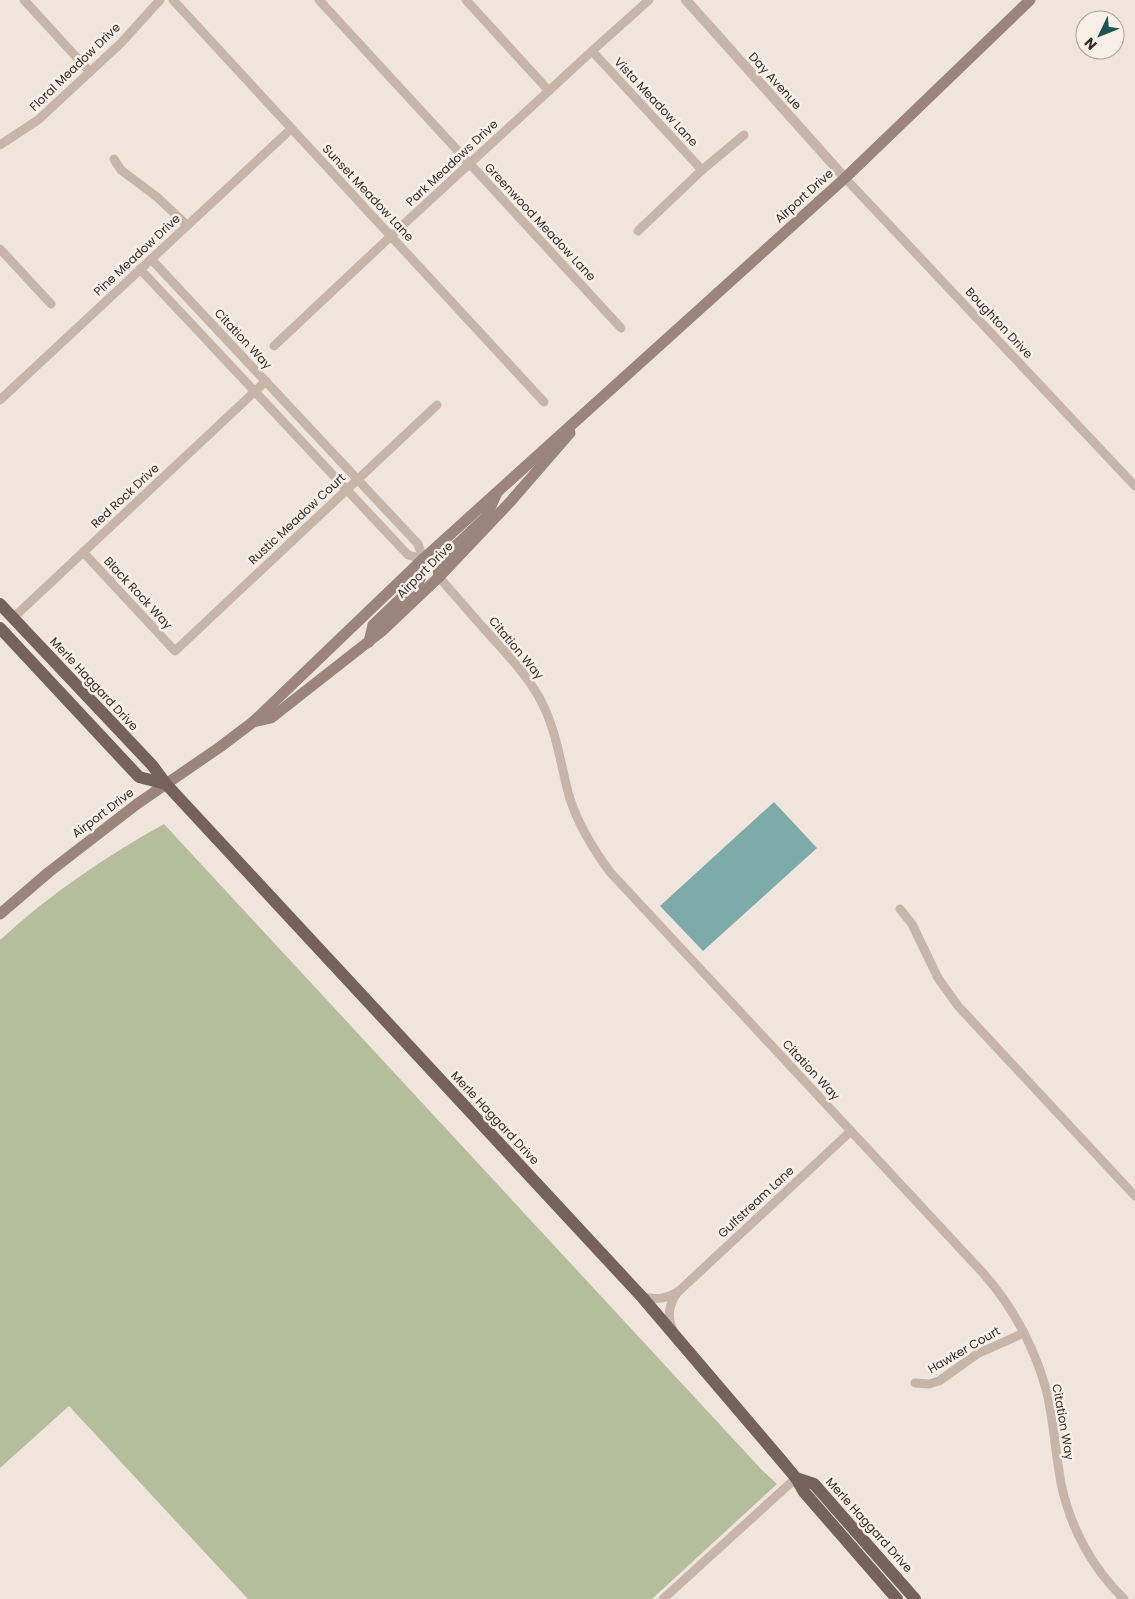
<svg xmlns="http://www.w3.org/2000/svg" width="1135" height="1599" viewBox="0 0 1135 1599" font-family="Poppins,sans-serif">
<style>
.green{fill:#b5bd9d}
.water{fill:#7eaaa9}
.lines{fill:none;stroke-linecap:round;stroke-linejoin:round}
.minor{stroke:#c7b5a9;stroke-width:9}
.tertiary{stroke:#c7b5a9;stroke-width:10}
.secondary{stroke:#9a847b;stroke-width:11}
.primary{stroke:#75625b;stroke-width:12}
.labels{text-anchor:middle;stroke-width:5;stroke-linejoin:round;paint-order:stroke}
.street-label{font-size:12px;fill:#342b28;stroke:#f8efe8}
</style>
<rect width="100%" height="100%" fill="#f0e5dc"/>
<!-- green -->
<path class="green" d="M164,824L761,1469L777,1484L652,1599H248L69,1406L0,1468V940C50,894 105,857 164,824Z"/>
<!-- water -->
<path class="water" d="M774,802L817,848L703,951L660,906Z"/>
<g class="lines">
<!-- minor -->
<g class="minor">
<path d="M24,0L90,72"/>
<path d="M173,0L544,402"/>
<path d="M319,0L621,328"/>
<path d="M466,0L549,91"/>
<path d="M592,51L702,170"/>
<path d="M0,145L38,120L121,43L160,0"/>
<path d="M114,159L121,170L157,197L187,225"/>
<path d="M845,178L1135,486"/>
<path d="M638,231L702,170L744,135"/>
<path d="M0,249L51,304"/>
<path d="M151,259L418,544L423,559"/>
<path d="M140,269L408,555L423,559"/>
<path d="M274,346L391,236L592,51L649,0"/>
<path d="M0,400L291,129"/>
<path d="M83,552L175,651L437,405"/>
<path d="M439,577C458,599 477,621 497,643C515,663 533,683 544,707C558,737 561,768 570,799C579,826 593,849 610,872L983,1273C1012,1306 1034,1346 1046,1389C1054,1420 1055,1452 1061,1483C1070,1527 1092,1568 1124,1599"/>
<path d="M13,618L266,381"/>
<path d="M900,909L912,924L938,978L958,1006L1135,1196"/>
<path d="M642,1297C656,1300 667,1299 679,1291L851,1131"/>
<path d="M673,1330C667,1317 669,1304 677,1293"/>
<path d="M915,1383L929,1384L939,1381L977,1354L1024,1333"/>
<path d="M663,1599L796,1478"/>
</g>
<!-- tertiary -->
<path class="tertiary" d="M686,0L845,178"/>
<!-- secondary -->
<g class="secondary">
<path d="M439,577L438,567L442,559L486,517L496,495"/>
<path d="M369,642L373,625L419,581L423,570V559"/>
<path d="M253,722L271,718L382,631L439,577L511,501L570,433"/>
<path d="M0,914L49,872L137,804L220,747L253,722L423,559L845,178L1030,0"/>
</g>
<!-- primary -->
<g class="primary">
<path d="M0,604L152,765L166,784L642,1297L781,1460L796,1478L804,1492L897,1599"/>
<path d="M0,628L139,777L166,784"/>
<path d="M796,1478L814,1484L915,1599"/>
</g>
</g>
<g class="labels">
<!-- street labels -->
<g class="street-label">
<text transform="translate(75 67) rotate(-44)" y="4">Floral Meadow Drive</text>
<text transform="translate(775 81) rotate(48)" y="4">Day Avenue</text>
<text transform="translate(656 102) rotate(47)" y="4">Vista Meadow Lane</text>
<text transform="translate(452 163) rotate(-43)" y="4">Park Meadows Drive</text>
<text transform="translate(368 193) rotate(47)" y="4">Sunset Meadow Lane</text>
<text transform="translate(804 196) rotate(-42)" y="4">Airport Drive</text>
<text transform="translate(540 222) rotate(47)" y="4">Greenwood Meadow Lane</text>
<text transform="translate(137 255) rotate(-43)" y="4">Pine Meadow Drive</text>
<text transform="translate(999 323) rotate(47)" y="4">Boughton Drive</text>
<text transform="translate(243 339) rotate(47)" y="4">Citation Way</text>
<text transform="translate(125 496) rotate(-43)" y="4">Red Rock Drive</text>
<text transform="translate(297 519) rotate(-43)" y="4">Rustic Meadow Court</text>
<text transform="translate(425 570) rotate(-45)" y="4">Airport Drive</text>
<text transform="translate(138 593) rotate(47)" y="4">Black Rock Way</text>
<text transform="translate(516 648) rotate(50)" y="4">Citation Way</text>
<text transform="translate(94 684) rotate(47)" y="4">Merle Haggard Drive</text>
<text transform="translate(103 813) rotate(-37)" y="4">Airport Drive</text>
<text transform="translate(811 1070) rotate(47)" y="4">Citation Way</text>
<text transform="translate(495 1118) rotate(47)" y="4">Merle Haggard Drive</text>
<text transform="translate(756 1202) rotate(-43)" y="4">Gulfstream Lane</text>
<text transform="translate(964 1350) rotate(-30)" y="4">Hawker Court</text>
<text transform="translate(1063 1422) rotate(80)" y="4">Citation Way</text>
<text transform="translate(869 1525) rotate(48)" y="4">Merle Haggard Drive</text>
</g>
</g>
<!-- north arrow -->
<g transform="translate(1100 35) rotate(227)"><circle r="24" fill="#f8efe8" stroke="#aaa19b"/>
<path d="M0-4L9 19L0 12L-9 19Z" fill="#215252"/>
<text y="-8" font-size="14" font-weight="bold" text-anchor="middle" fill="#342b28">N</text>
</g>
</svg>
